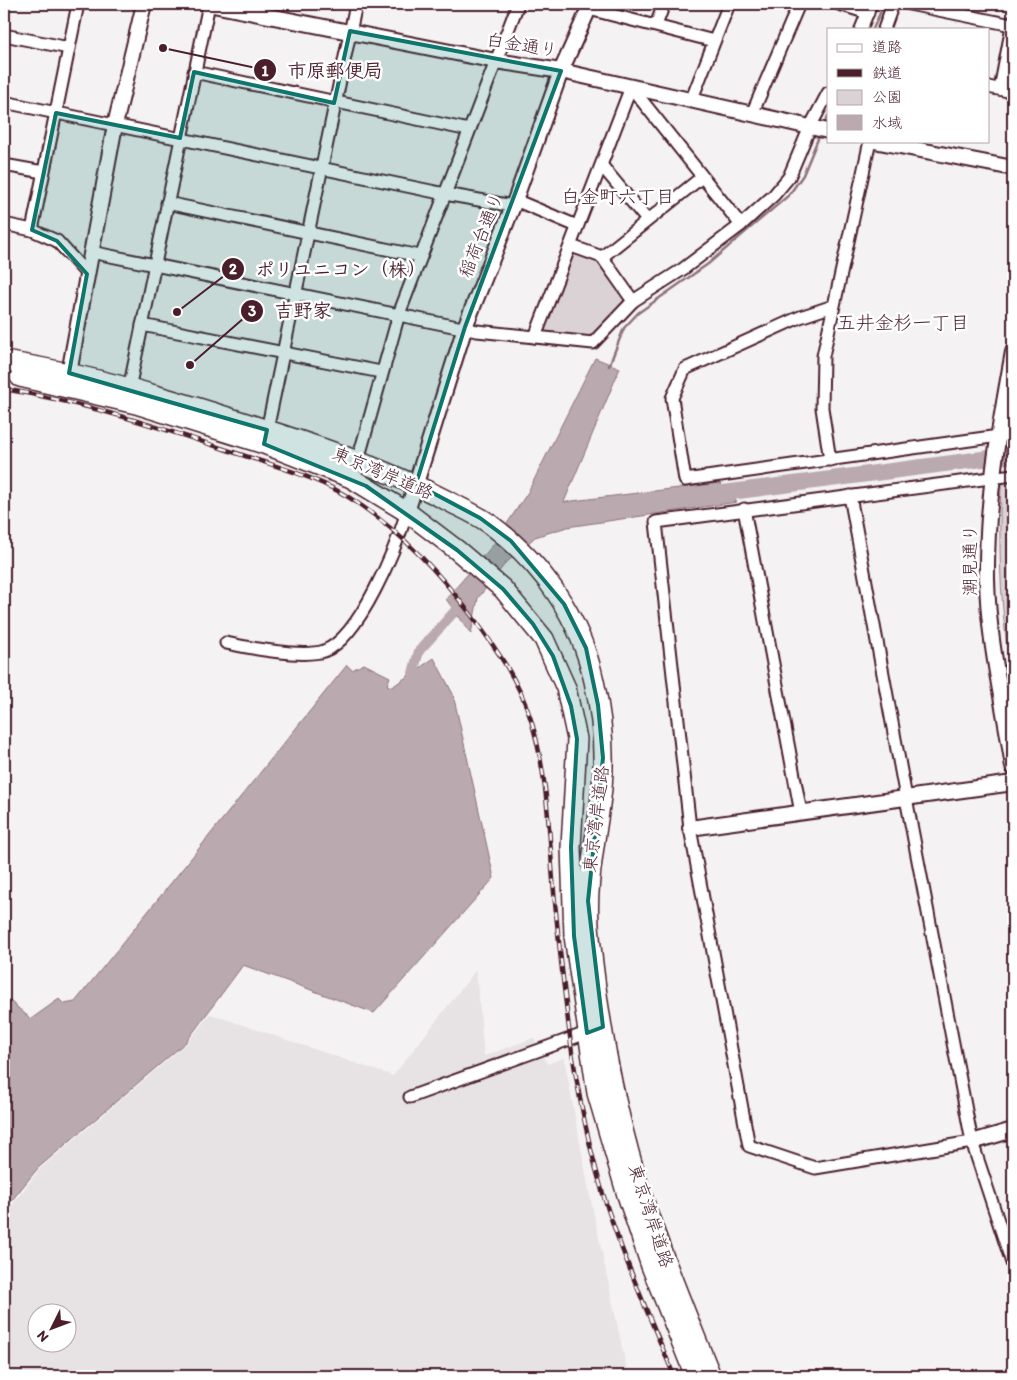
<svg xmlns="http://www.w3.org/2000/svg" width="1017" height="1380" viewBox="0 0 1017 1380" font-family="Itim,'Klee One',sans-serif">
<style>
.built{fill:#e7e2e3;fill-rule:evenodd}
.green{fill:#dbd2d5;stroke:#927880}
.water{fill:#baa9ae;stroke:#8d727a}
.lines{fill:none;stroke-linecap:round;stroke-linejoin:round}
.stream{stroke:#8d727a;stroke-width:2.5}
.canal{stroke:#baa9ae;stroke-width:10}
.river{stroke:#baa9ae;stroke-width:16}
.minor-casing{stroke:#4a1f2b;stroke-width:15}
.tertiary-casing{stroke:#4a1f2b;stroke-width:18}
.trunk-casing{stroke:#4a1f2b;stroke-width:22}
.minor{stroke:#fff;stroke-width:11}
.tertiary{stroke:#fff;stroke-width:14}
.trunk{stroke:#fff;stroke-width:19}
.rail-casing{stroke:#4a1f2b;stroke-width:4.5}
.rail{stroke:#fff;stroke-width:2.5;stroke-dasharray:8;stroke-linecap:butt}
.marked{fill:#0f766e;fill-opacity:0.2;stroke:#0f766e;stroke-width:4;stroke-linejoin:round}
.labels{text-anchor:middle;stroke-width:5;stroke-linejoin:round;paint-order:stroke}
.street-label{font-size:18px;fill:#4a1f2b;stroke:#fff}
.neighbourhood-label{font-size:19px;fill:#4a1f2b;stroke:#fff}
.leader{fill:none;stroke:#4a1f2b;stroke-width:2}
.callout-dot{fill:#4a1f2b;stroke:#fff;stroke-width:2}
.mark-label{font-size:15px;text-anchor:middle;font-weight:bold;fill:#fff}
.callout-label{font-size:19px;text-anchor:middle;font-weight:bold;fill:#4a1f2b;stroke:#fff;stroke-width:5;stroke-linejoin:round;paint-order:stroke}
</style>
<rect width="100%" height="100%" fill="#f4f2f2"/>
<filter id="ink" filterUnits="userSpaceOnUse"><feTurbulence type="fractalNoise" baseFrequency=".02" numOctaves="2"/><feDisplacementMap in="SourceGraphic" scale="10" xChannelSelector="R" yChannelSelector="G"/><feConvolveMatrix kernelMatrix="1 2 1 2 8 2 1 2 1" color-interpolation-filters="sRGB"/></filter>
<g filter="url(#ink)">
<!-- built -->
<path class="built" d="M476,970L484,1056L534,1038L547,1064L564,1058L590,1196L627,1371L612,1376H4V1216L39,1170L187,1043L210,1014L393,1076ZM38,1312H68V1342H38Z"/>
<!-- green -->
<g class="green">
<path d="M571,246L602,257L633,301L593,343L535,337Z"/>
<path d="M1013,479V687C1001,616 998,557 1001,486L1005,480Z"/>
</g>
<!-- water -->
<g class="water">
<path d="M595,358L620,368L564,502L720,483L737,502L567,527L535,537L505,564L478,598L471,634L446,599L493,545L528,492Z"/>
<path d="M434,658L453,694L494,878L374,1013L243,965L186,1042L38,1168L4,1210V996L31,1019L59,999L64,1004L75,1002L347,665L352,670L364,664L390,677L387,685L392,687Z"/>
</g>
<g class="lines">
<!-- stream -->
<g class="stream">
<path d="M873,29L884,4"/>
<path d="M824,125L828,116"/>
<path d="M609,366L624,328L638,313L708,264L789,195L803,175L820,134"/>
</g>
<!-- canal -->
<path class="canal" d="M413,673L419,651L463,602"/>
<!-- river -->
<path class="river" d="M708,495L1013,455"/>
<defs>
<g id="minor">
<path d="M581,4L589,9L714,41"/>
<path d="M839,4L868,13"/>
<path d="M909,4L1012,25"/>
<path d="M656,25L664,4"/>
<path d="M861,29L871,4"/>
<path d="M884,29L893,4"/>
<path d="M4,35L69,48"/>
<path d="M194,72L469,130"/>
<path d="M631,87L741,225"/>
<path d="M988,87L1013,92"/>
<path d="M1000,89L1013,21"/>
<path d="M691,101L729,4"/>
<path d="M4,102L445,194L513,206"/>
<path d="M752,114L799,4"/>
<path d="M4,165L43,172"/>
<path d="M602,166L647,220"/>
<path d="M515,200L577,226"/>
<path d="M167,203L419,256"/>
<path d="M4,224L32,230L57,241L87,274"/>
<path d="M32,230L78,4"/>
<path d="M571,246L602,257L633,301"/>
<path d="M91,252L477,331L593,343L633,301L683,269L741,225L774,195L789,177L810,127L828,93"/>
<path d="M602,257L702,177"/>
<path d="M833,306L800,317L685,369L672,398L685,480L1013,434"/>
<path d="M142,325L381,372"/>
<path d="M535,337L631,87"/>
<path d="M129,389L209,4"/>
<path d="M266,435L356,4"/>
<path d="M358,460L399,314L518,4"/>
<path d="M830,460L822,408L823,356L870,141"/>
<path d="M850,496L906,798L972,1142L1013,1266"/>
<path d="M744,509L801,813"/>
<path d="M226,643C249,648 303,658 324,651C360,638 396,547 407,512"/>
<path d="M410,1097L592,1031"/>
<path d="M972,1142L815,1168L749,1146L690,828L656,522L1013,475"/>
</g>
<g id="tertiary">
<path d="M208,4L496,61L561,71L828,131"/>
<path d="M874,141L1013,168"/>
<path d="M1013,352C999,428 986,501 987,579C988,641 1004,705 1013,767"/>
<path d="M69,373L115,125L144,4"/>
<path d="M407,512L465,327L513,206L561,71L591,4"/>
<path d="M690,828L1013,783"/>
<path d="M972,1142L1013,1130"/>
</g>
<g id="trunk">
<path d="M4,361C107,377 208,410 307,443C355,459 401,477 446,500C461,508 476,514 490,524C542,563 580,617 594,681C602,716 605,752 602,788C597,838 584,885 590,937C599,1024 615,1113 642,1196C662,1257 687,1316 711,1376"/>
<path d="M20,377L136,404L264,444L351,478L407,512L457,550L503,589L544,639L566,688L577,739L571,847L574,936L597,1093L627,1195L651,1266L695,1376"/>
</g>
</defs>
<!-- minor casing -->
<use href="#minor" class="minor-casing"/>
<!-- tertiary casing -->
<use href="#tertiary" class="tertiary-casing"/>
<!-- trunk casing -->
<use href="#trunk" class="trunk-casing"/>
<!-- minor -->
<use href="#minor" class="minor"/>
<!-- tertiary -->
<use href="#tertiary" class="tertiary"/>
<!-- trunk -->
<use href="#trunk" class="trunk"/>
<defs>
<path id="rail" d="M4,389C83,402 159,427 236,453C278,467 322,478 359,504C404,535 439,573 472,616C496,648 520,683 531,720C548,776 549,835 554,892C559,945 565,999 572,1052C581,1110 594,1172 614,1227C632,1278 654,1327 674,1376"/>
</defs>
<!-- rail casing -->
<use href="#rail" class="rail-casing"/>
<!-- rail -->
<use href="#rail" class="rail"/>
</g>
</g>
<!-- marked area -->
<path class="marked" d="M350,31L561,71L465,327L416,484L480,518L511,541L564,604L586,648L598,705L603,758L588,901L603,1027L587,1033L574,936L571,847L577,739L571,706L553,656L533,624L503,589L457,550L366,486L264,444L267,430L69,373L87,274L57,241L32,230L56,113L180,138L194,72L334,103Z"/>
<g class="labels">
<!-- street labels -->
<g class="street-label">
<text transform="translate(522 45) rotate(9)" y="6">白金通り</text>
<text transform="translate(481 235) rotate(-68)" y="6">稲荷台通り</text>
<text transform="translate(383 473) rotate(23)" y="6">東京湾岸道路</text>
<text transform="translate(970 560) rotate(-90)" y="6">潮見通り</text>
<text transform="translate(596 819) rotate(-83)" y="6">東京湾岸道路</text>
<text transform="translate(651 1216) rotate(72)" y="6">東京湾岸道路</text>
</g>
<!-- neighbourhood labels -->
<g class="neighbourhood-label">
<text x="618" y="203">白金町六丁目</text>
<text x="903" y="329">五井金杉一丁目</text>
</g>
</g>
<!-- callouts -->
<path class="leader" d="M163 48L265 70M177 312L233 269M190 365L252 311"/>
<g class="callout-dot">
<circle cx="163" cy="48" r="5"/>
<circle cx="177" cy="312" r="5"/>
<circle cx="190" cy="365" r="5"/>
<circle cx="265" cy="70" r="12"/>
<circle cx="233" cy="269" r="12"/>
<circle cx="252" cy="311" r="12"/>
</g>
<g class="mark-label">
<text x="265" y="76">1</text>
<text x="233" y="274">2</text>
<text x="252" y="316">3</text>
</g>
<g class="callout-label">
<text x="335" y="77">市原郵便局</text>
<text x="341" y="276">ポリユニコン（株）</text>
<text x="303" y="317">吉野家</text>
</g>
<!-- margin -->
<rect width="1017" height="1380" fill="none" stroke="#fff" stroke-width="20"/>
<rect x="10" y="10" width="997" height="1360" fill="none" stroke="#4a1f2b" stroke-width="2" filter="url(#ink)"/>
<!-- legend -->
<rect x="827" y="28" width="162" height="115" fill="#ffffff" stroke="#b7a5aa"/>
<rect x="837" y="44" width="25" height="8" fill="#ffffff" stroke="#b7a5aa"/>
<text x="872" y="52" font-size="15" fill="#4a1f2b">道路</text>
<rect x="837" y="69" width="25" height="8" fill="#4a1f2b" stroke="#b7a5aa"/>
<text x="872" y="78" font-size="15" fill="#4a1f2b">鉄道</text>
<rect x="837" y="90" width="25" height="15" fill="#dbd2d5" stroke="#b7a5aa"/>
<text x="872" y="102" font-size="15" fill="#4a1f2b">公園</text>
<rect x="837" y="115" width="25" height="15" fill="#baa9ae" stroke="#b7a5aa"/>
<text x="872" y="128" font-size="15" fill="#4a1f2b">水域</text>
<!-- north arrow -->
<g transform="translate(52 1328) rotate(228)"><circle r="24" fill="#ffffff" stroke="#b7a5aa"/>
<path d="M0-4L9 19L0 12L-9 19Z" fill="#4a1f2b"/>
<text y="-8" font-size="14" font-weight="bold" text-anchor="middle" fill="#4a1f2b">N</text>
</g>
</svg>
